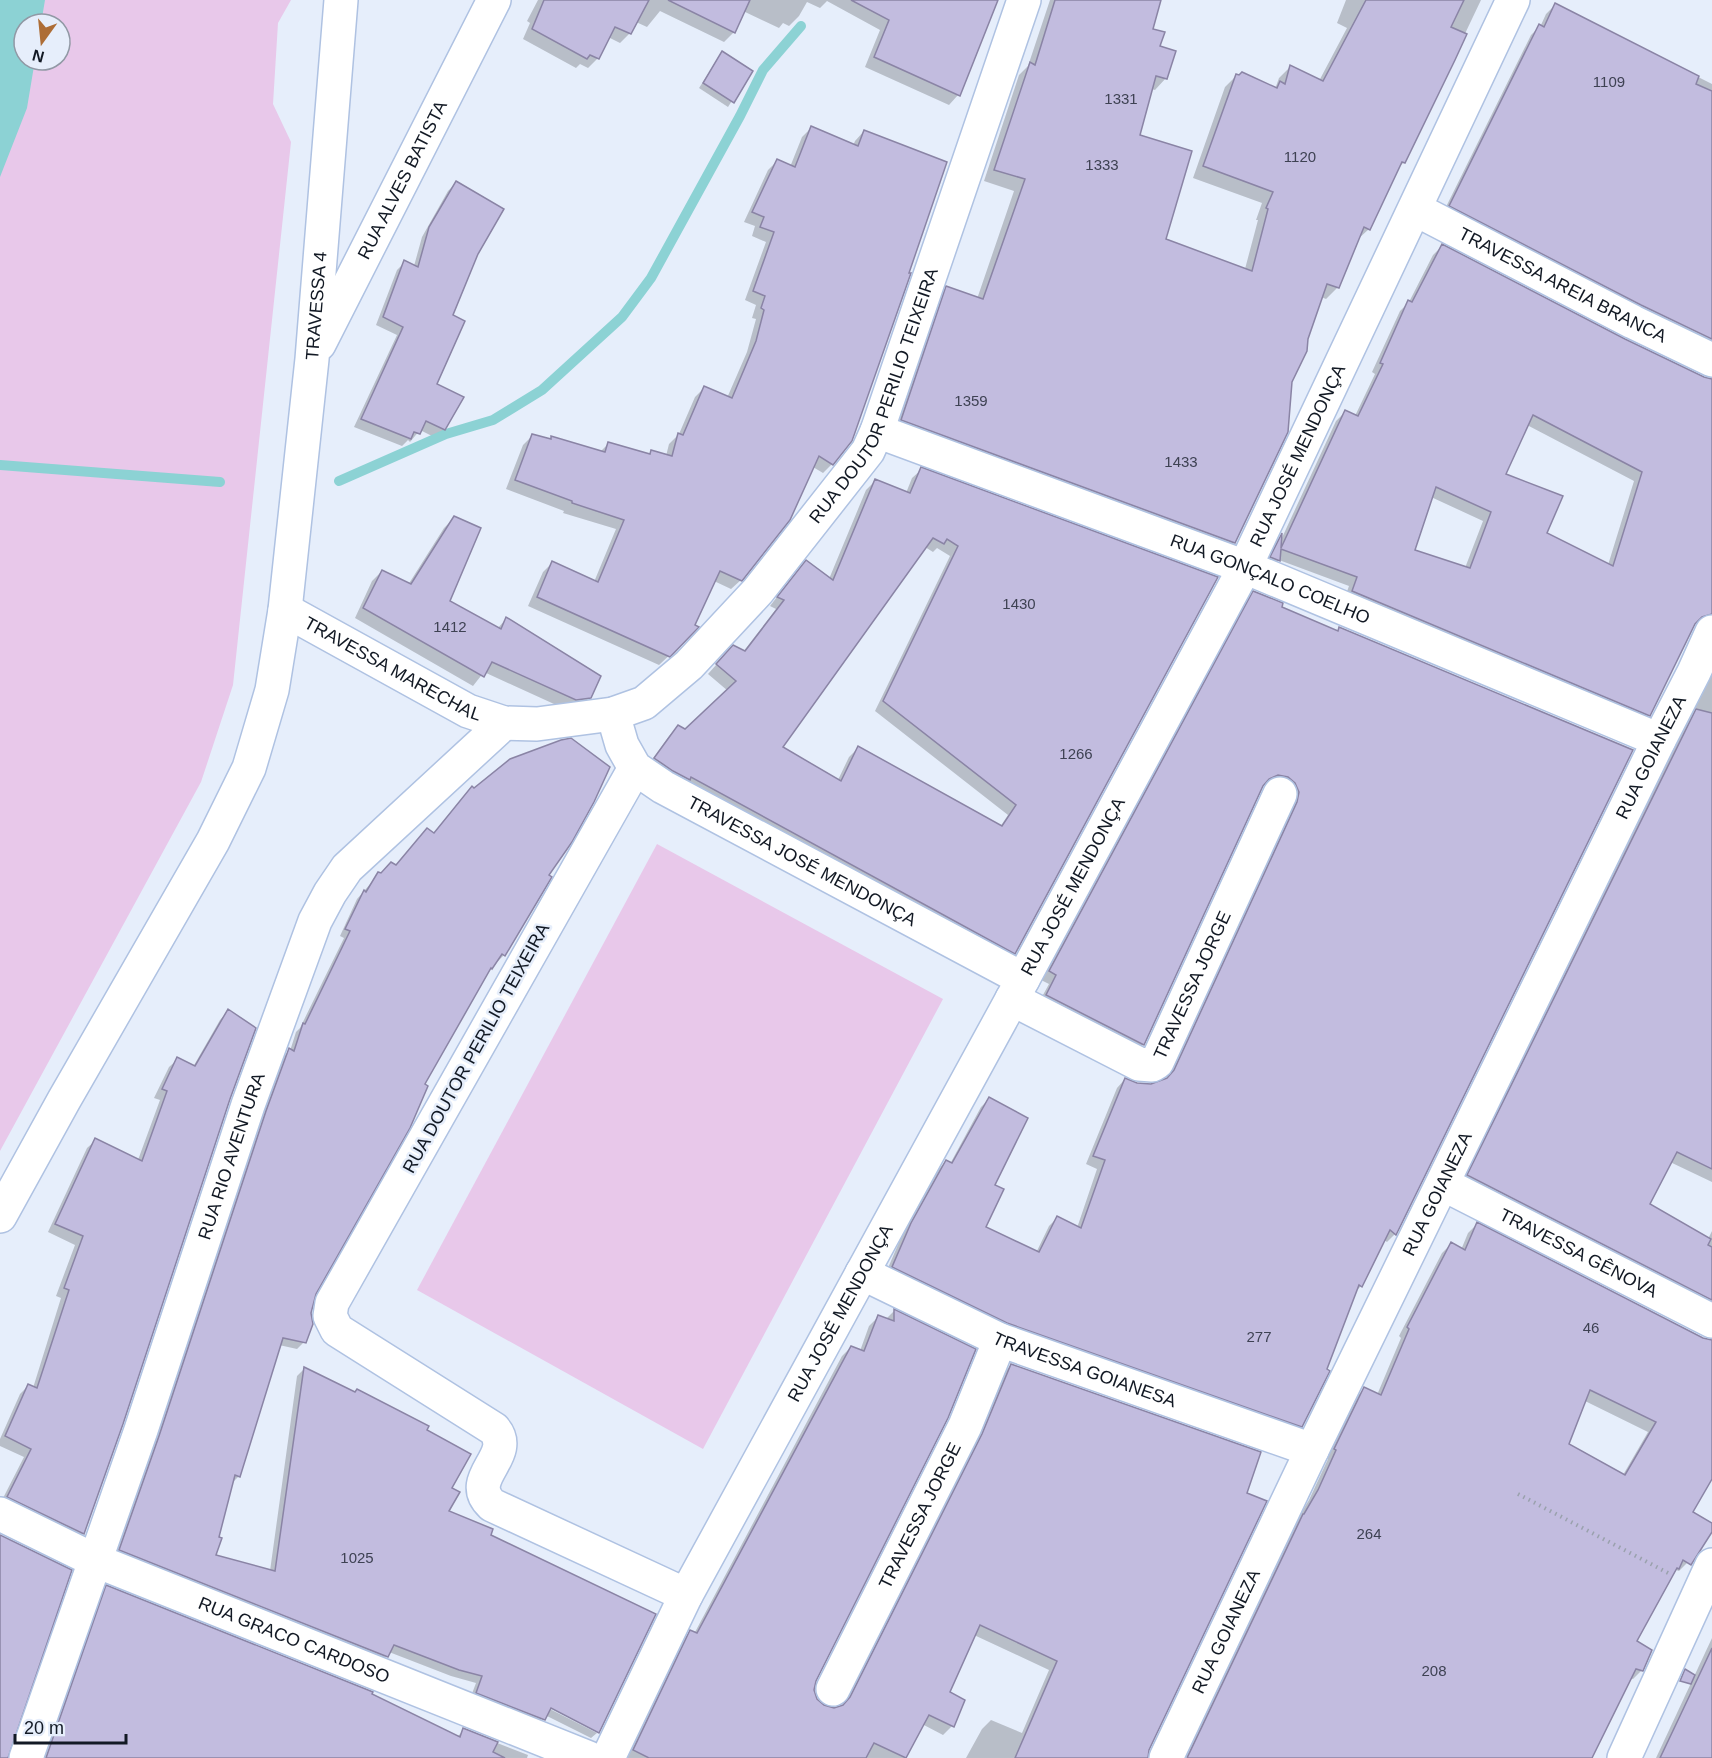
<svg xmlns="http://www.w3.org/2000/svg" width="1712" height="1758" viewBox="0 0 1712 1758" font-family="Arial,sans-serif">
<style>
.green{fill:#e8c8ea;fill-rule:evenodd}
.water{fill:#8cd2d4}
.shadow{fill:#0003;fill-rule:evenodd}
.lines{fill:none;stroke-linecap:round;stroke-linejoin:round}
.stream{stroke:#8cd2d4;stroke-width:10}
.building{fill:#c2bcdf;stroke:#8a84a5;stroke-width:1.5;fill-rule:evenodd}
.minor-casing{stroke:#afc2e2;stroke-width:36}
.path{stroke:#9aa1ad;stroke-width:4;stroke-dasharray:1.5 4.5;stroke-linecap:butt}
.minor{stroke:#fff;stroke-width:33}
.labels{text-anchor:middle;stroke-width:5;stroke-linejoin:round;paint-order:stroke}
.number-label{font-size:15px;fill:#3e4253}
.street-label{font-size:18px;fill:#121924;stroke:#e6eefb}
</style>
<rect width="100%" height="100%" fill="#e6eefb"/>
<!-- green -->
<g class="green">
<path d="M0,0H291L278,23L273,104L291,142L233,685L201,782L0,1151ZM24,24H60V60H24Z"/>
<path d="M657,844L943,999L703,1449L417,1290Z"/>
</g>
<!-- water -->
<path class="water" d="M0,0H45L41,24H24V60H35L27,108L0,177Z"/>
<!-- shadow -->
<g class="shadow">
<path d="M538,0H996L958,95L949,105L865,67L880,30L827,1L820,8L807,2L799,16L789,26L783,23L779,28L743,11L734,32L724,42L660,11L647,27L636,22L630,33L620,43L608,37L598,58L588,68L580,64L576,68L523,39L530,23L527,21Z"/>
<path d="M1050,0H1160L1151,30L1159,47L1166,78L1155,90L1151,89L1139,136L1164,240L1245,269L1258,220H1256L1262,203L1193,178L1225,87L1236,76L1275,89L1279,78L1290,67L1319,81L1347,28L1337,23L1346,0H1481L1404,162L1396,170L1369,229L1357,240L1338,287L1326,299L1321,297L1234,543L1223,554L890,431L935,299L947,288L977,299L1014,191L984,181L1019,75L1028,66Z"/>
<path d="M1555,5L1712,84V353L1442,215L1531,35L1541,25L1546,14Z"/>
<path d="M722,53L751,71L728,107L699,88Z"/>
<path d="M811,128L853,146L855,141L864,131L832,464L823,473L813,467L741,580L731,589L714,581L675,650L659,665L528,606L543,572L552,563L594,582L616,529L563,513L564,511L506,489L523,445L532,436L549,440L552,438L600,452L609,443L649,455L652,452L666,456L669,444L679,434L695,397L704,388L727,398L747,352L756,319L752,318L756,305L745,300L766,242L752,236L755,226L744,222L768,170L777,161L790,167L802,137Z"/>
<path d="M456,183L477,254L451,316L435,385L461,397L444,430L436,438L420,430L410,442L408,440L402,446L354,427L397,335L376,325L397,270L405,262L414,266L422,237L448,191Z"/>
<path d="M1442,246L1624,340L1703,378L1712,380V625L1699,622L1693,624L1649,715L1640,724L1344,600L1349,586L1279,560L1270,569L1262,566L1273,544L1280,537V542L1336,421L1345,412L1355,416L1375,374L1372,372L1400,311L1409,302L1433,255ZM1527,425L1634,481L1608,565L1545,534L1504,474ZM1431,497L1483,521L1465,568L1413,550Z"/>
<path d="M922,469L1216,578L1014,953L1005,962L646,768L669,736L678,726L685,731L728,691L708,674L724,656L743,652L776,609L770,606L797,571L806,562L829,579L866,490L875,481L906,493L912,478ZM925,547L933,552L937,548L950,556L875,711L1008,815L1000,827L858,748L849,757L838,780L781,748Z"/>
<path d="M454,518L448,602L497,629L506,619L590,697L580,707L565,709L484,672L473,686L355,618L372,581L382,571L408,585L444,528Z"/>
<path d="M1254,593L1280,608L1336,632L1340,629L1395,1234L1387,1242L1384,1240L1361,1286L1355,1292L1301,1426L1293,1434L999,1331L885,1275L903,1233L938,1170L946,1161L950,1164L981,1107L990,1098L993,1186L984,1228L1036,1253L1049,1226L1057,1218L1077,1228L1097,1169L1086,1164L1117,1088L1125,1079L1137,1084L1151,1085L1166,1080L1289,811L1279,785L1268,783L1261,786L1143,1045L1134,1053L1038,1004L1049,984L1041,980L1245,601Z"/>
<path d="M1712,669V1182L1670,1162L1648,1204L1708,1239L1712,1231V1313L1459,1184Z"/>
<path d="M465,795L547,875L504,955L498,961H496L486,974L423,1085L314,1294L304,1342L297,1349L279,1345L239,1476L232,1483L214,1556L270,1571L297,1376L304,1369L425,1430L450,1489L447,1512L490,1535L544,1703L542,1705L597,1733L591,1738L545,1715L536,1726L470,1699L476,1683L451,1676L389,1652L379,1663L113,1557L259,1119L282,1057L290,1051L296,1032L300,1028L344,938L340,936L357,899L379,874L381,875L395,867L433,834Z"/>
<path d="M228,1011L229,1099L122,1423L83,1534L75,1542L0,1504L24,1457L0,1446V1439L20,1394L28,1386L33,1388L61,1298L56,1296L75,1245L48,1232L87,1148L96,1140L138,1160L160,1100L154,1098L169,1067L178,1059L193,1067L220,1020Z"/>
<path d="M1477,1224L1703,1339L1712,1341V1476L1691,1513L1687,1563L1679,1571L1676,1570L1672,1574L1635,1642L1642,1670L1633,1679L1629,1678L1591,1758H1189L1184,1756L1294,1524L1309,1500L1328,1459L1326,1458L1355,1398L1364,1389L1377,1395L1401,1338L1399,1336L1442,1253L1451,1244L1461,1250L1468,1233ZM1585,1401L1648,1432L1623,1475L1568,1445Z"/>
<path d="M894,1311L974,1350L815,1680L813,1690L816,1700L823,1707L834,1709L842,1707L973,1445L1002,1374L1011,1365L1145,1758H966L982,1729L991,1720L1022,1733L1049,1670L974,1635L948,1693L952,1726L943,1735L922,1724L904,1758H625L681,1641L690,1632L694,1634L842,1356L851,1347L860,1351L869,1326L878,1317L885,1320Z"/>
<path d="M107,1587L370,1695L457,1737L464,1730L528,1755L527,1758H41L98,1596Z"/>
<path d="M1712,1638V1758H1656Z"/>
</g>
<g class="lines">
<!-- stream -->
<g class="stream">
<path d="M0,465L220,482"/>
<path d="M339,481L446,434L493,420L542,390L622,317L651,278L740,116L763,70L801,26"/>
</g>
</g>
<!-- building -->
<g class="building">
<path d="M544,0H649L631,34L615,27L599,59L590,55L587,59L532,29Z"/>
<path d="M668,0H750L735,33Z"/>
<path d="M851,0H998L960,96L874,57L889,20Z"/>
<path d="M1055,0H1161L1153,29L1165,32L1160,46L1176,51L1167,79L1156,76L1140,135L1192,151L1166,239L1252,271L1268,209L1266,208L1273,192L1203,166L1236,74L1239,75L1242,72L1277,88L1280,81L1285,84L1290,65L1323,81L1366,0H1464L1451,27L1467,34L1455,60L1405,163L1402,162L1370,230L1364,227L1339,288L1327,284L1308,339L1307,351L1292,382L1288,432L1235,543L901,420L946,286L983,299L1025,179L994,170L1030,62L1035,65Z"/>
<path d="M1555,3L1699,76L1696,84L1712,91V339L1641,305L1449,206L1539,24L1544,27Z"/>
<path d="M722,51L753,71L734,103L703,83Z"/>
<path d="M811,126L858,146L864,130L947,162L909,273H911L852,441L833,465L819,456L790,520L742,581L720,571L695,625L699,627L670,657L537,597L552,561L598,582L624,520L572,503V501L515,480L532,434L551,439V436L605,452L608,442L650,454L651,450L672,456L678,433L683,435L704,386L732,398L756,341L764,310L761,308L765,296L753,291L774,232L760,227L764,217L752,212L777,159L795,167Z"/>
<path d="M456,181L504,209L478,254L453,315L465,321L437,384L464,397L445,430L426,421L420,434L414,432L411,439L361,419L403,327L383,317L404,260L418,267L429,227Z"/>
<path d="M1442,244L1625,339L1704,377L1712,379V614L1702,617L1695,624L1650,716L1352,591L1357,577L1281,549L1280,561L1270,557L1282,533L1281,548L1345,410L1358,416L1383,364L1380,363L1408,300L1412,302ZM1533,415L1642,472L1613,566L1547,533L1563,496L1506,474ZM1436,487L1491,512L1470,568L1415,550Z"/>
<path d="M921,467L1218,577L1015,954L691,777L690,780L673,771L654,758L678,725L685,729L736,681L716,664L733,645L745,651L784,600L777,597L806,560L833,580L875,479L910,493ZM933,538L944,544L947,539L958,546L883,701L1016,805L1002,826L858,746L841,781L783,747Z"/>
<path d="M454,516L481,528L450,601L501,629L506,617L601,676L591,698L576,700L492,662L484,677L363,608L382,570L411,584Z"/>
<path d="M1253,591L1283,603L1282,607L1338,631L1339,627L1633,750L1396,1235L1390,1230L1362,1287L1359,1285L1327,1369L1330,1371L1302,1427L1007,1323L892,1267L911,1223L946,1160L952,1163L989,1097L1028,1118L995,1185L1004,1189L986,1227L1039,1252L1057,1216L1081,1228L1105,1160L1093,1156L1125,1078L1137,1083L1151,1084L1167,1078L1174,1070L1297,802L1299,792L1295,783L1288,777L1278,775L1269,779L1263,786L1144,1045L1046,995L1056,975L1049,971Z"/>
<path d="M1696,709L1712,713V1169L1677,1152L1650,1204L1711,1239L1708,1245L1712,1247V1300L1467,1175Z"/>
<path d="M571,738L610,767L594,802L572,842L549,875L552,877L505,956L502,954L492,969L491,968L425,1084L428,1086L410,1128L316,1294L311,1313L313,1324L306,1343L283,1338L240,1477L235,1475L219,1537L222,1538L216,1555L275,1571L304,1367L355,1392L357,1389L429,1426L427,1430L471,1454L452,1488L460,1492L449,1511L493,1529L491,1535L656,1614L599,1733L551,1708L545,1720L476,1693L482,1676L459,1670L394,1645L388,1657L119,1550L159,1436L266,1111L289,1048L294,1051L303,1023L305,1024L350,931L345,929L364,890L366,892L378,872L381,873L391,862L396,865L427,828L434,833L472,786L474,788L510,759L561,740Z"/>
<path d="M228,1009L256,1028L230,1099L123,1424L84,1534L7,1497L31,1449L5,1436L28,1384L37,1388L69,1290L64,1288L83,1236L55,1224L95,1138L142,1161L167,1091L162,1089L177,1057L195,1066Z"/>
<path d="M1477,1222L1703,1338L1712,1340V1479L1693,1512L1712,1523V1532L1691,1565L1683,1560L1679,1569L1677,1568L1637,1641L1652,1650L1643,1671L1636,1669L1592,1758H1187L1303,1514H1304L1318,1490L1336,1450L1334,1449L1364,1387L1381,1395L1409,1329L1407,1327L1451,1242L1465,1250ZM1590,1390L1656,1422L1625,1475L1569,1444Z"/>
<path d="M894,1309L976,1349L948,1418L816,1681L814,1690L817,1699L824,1705L834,1708L843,1705L850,1697L982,1434L1011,1364L1261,1452L1247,1493L1267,1501L1149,1750L1148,1758H1015L1057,1661L980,1625L950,1692L965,1700L954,1727L929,1715L906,1758L874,1743L866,1758H649L633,1750L690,1630L697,1633L851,1346L864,1351L878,1315L894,1321Z"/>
<path d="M0,1535L72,1570L8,1758H0Z"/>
<path d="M106,1585L373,1692L372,1694L460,1737L463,1728L498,1742L493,1752L505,1758H46Z"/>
<path d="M1712,1648V1758H1660L1679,1718Z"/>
<path d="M1685,1669L1695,1675L1691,1684L1680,1681Z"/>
</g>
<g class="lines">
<defs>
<g id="minor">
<path id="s1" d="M1415,209L1633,322L1712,360"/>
<path id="s2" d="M319,344L494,0"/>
<path id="s3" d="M877,431L1245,567L1659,740"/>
<path id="s4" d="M285,610L468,711L504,723L537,724L613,714L644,703L689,665L758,591L868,451L877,431L1024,0"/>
<path id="s5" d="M613,714L622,745L635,768L663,787L1023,979"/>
<path d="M635,768L332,1303L330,1316L337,1330L494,1429C517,1456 463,1478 492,1505L686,1595"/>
<path id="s6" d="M1012,999L1139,1064L1152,1065L1157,1062L1280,794"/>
<path id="s7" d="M1443,1184L1712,1321"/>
<path id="s8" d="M0,1216L64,1100L213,841L249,768L272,690L285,610L312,359L341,0"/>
<path id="s9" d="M862,1273L1000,1340L1312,1450"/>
<path id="s10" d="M0,1514L94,1560L589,1758"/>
<path id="s11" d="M833,1689L965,1426L1000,1340"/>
<path id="s12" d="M26,1758L141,1430L248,1105L315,921L330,893L347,868L504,723"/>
<path id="s13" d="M608,1758L686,1595L1023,979L1245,567L1513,0"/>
<path id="s14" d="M1166,1758L1312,1450L1659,740L1694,672L1712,632"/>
<path d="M1624,1758L1712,1565"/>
</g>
</defs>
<!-- minor casing -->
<use href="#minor" class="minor-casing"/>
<!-- path -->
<path class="path" d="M1518,1494L1670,1574"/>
<!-- minor -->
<use href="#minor" class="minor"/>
</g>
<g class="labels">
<!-- number labels -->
<g class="number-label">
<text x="1609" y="87">1109</text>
<text x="1121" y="104">1331</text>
<text x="1300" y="162">1120</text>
<text x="1102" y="170">1333</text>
<text x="971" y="406">1359</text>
<text x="1181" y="467">1433</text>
<text x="1019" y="609">1430</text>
<text x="450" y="632">1412</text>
<text x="1076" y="759">1266</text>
<text x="1591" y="1333">46</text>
<text x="1259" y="1342">277</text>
<text x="1369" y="1539">264</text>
<text x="357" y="1563">1025</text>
<text x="1434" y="1676">208</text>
</g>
<!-- street labels -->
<g class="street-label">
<text dy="6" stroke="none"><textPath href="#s2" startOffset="184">RUA ALVES BATISTA</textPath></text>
<text dy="6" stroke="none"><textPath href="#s1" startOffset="166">TRAVESSA AREIA BRANCA</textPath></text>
<text dy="6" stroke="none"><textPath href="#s8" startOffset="981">TRAVESSA 4</textPath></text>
<text dy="6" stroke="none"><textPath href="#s4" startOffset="780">RUA DOUTOR PERILIO TEIXEIRA</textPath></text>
<text dy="6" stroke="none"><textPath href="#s13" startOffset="1474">RUA JOSÉ MENDONÇA</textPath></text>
<text dy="6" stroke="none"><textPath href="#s3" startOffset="420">RUA GONÇALO COELHO</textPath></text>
<text dy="6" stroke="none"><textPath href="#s4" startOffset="123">TRAVESSA MARECHAL</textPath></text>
<text dy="6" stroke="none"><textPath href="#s14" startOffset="1112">RUA GOIANEZA</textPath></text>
<text dy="6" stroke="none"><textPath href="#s5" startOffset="250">TRAVESSA JOSÉ MENDONÇA</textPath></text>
<text dy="6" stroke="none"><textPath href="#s13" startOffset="988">RUA JOSÉ MENDONÇA</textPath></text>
<text dy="6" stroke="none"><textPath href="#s6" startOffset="246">TRAVESSA JORGE</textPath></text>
<text transform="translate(476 1048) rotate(-61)" y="6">RUA DOUTOR PERILIO TEIXEIRA</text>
<text dy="6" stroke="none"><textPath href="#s12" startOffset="636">RUA RIO AVENTURA</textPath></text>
<text dy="6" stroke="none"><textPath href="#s14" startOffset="626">RUA GOIANEZA</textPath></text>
<text dy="6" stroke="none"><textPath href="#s7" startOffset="152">TRAVESSA GÊNOVA</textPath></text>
<text dy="6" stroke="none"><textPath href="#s13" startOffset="502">RUA JOSÉ MENDONÇA</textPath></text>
<text dy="6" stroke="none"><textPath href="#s9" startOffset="243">TRAVESSA GOIANESA</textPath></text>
<text dy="6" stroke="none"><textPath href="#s11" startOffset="194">TRAVESSA JORGE</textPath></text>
<text dy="6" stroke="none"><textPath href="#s14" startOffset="140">RUA GOIANEZA</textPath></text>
<text dy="6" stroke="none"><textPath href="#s10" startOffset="320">RUA GRACO CARDOSO</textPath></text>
</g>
</g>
<!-- north arrow -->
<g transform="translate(42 42) rotate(195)"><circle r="28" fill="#e6eefb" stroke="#9199a5" stroke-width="1.5"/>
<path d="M0-4.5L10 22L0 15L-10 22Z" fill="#ad6d36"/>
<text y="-9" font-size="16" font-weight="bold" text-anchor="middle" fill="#121924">N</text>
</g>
<!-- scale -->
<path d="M15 1734v9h111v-9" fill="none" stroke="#121924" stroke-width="3"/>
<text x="24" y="1734" font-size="18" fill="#121924" stroke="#e6eefb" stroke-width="4.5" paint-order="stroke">20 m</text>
</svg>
